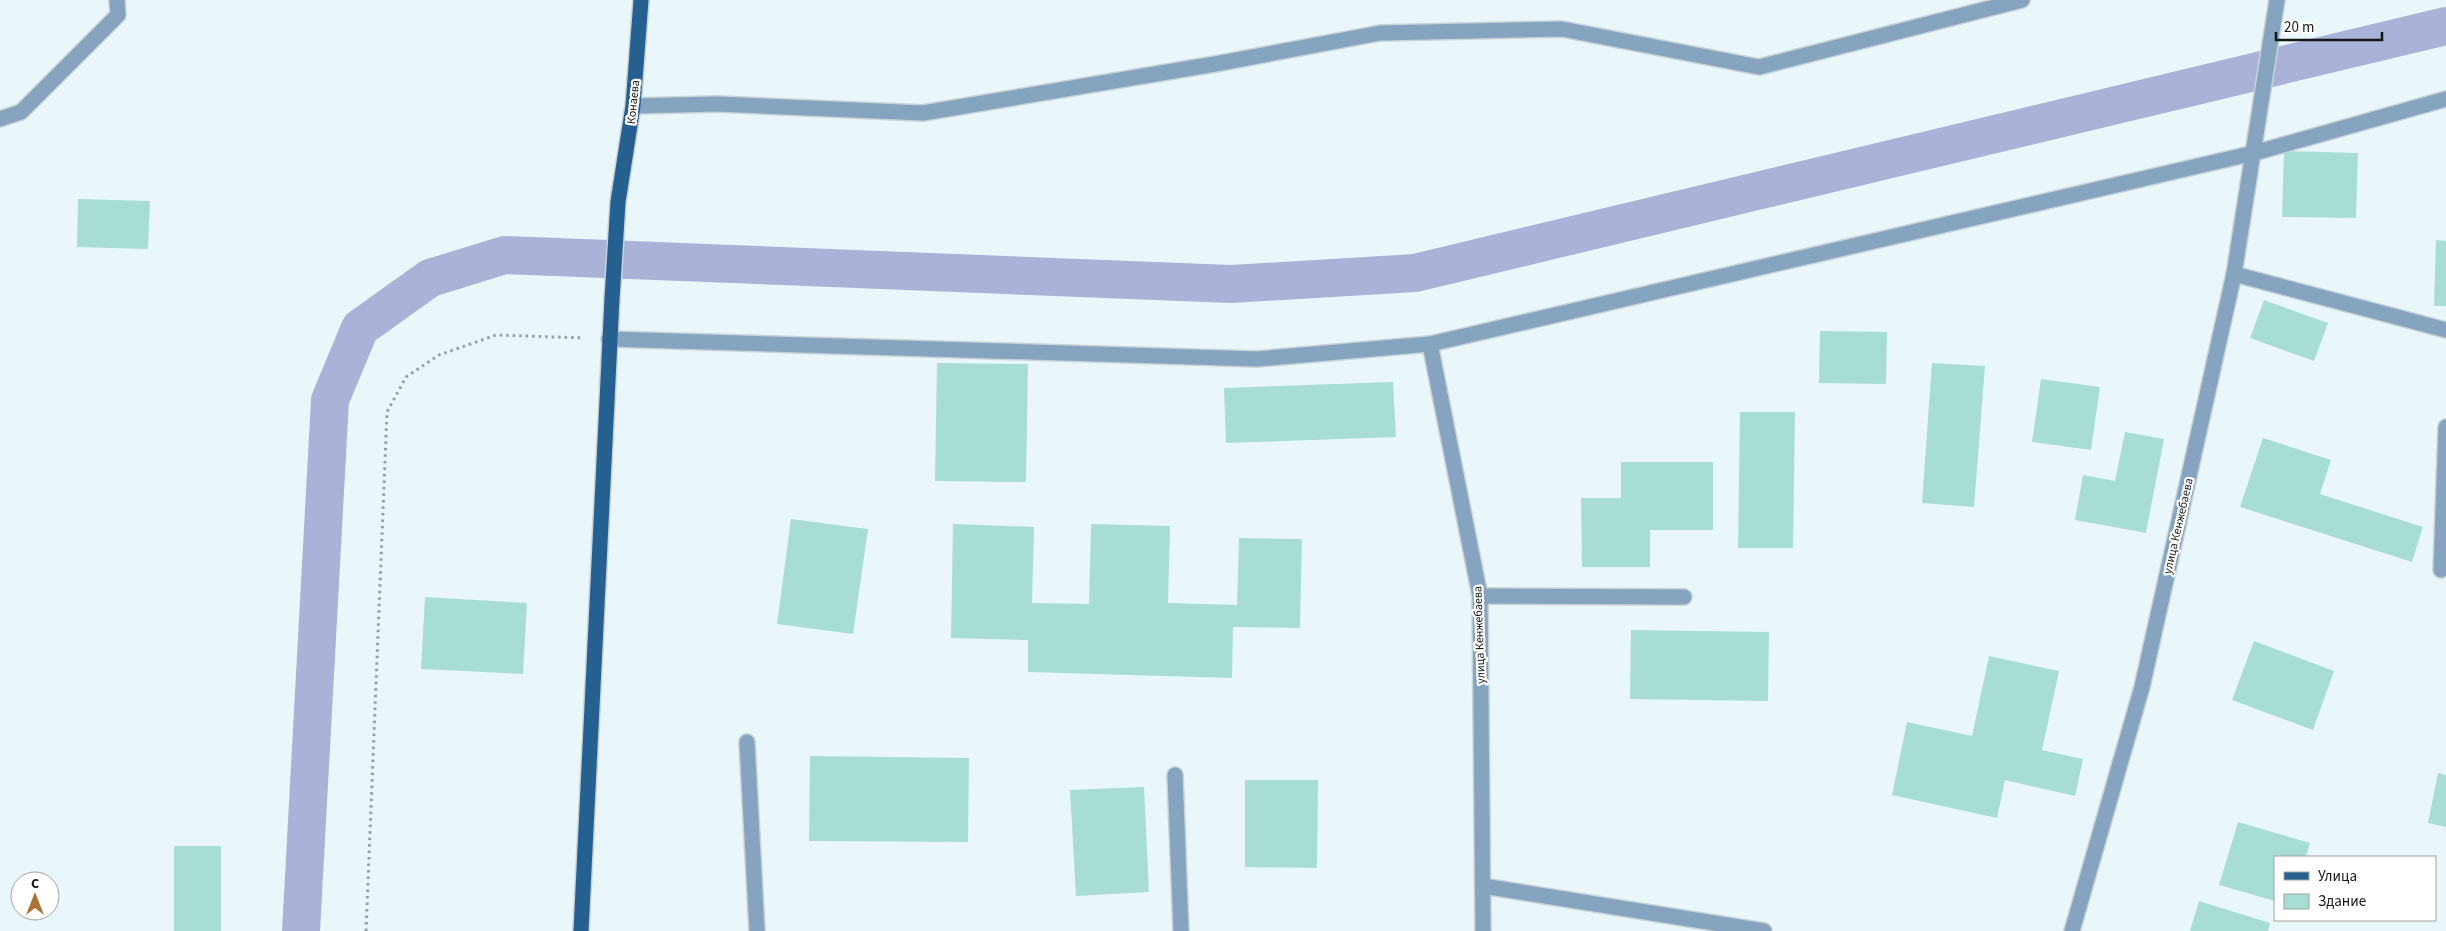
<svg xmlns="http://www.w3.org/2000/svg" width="2446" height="931" viewBox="0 0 2446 931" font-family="'Source Sans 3',sans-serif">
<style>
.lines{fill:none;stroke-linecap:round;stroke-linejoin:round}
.canal{stroke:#abb2d8;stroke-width:38}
.building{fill:#a8ddd6}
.minor-casing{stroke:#c7d3d7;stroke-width:18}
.major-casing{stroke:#c7d3d7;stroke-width:18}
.path{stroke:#949fa1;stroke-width:3;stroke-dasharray:2.5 4;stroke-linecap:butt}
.minor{stroke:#86a4bf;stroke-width:15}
.major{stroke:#266090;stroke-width:15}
.labels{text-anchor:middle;stroke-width:4.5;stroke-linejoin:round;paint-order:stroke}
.street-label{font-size:12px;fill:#121718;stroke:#fff}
</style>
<rect width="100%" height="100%" fill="#e9f7fb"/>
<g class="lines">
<!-- canal -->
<path class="canal" d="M301,931L330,400L360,328L430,278L505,255L1231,284L1415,273L2446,26"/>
</g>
<!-- building -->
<g class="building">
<path d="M2284,151L2358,153L2356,218L2282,217Z"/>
<path d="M78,199L150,201L148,249L77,247Z"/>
<path d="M2436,240L2446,241V306H2434Z"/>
<path d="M2264,300L2328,323L2314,361L2250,338Z"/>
<path d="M1820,331L1887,332L1886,384L1819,383Z"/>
<path d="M937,363L1028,364L1026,482L935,481Z"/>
<path d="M1932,363L1985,366L1974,507L1922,503Z"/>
<path d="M2041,379L2100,387L2091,450L2032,442Z"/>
<path d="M1393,382L1396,437L1226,443L1224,388Z"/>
<path d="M1740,412H1795L1793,548H1738Z"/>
<path d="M2125,432L2164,439L2146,533L2075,520L2083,475L2115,481Z"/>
<path d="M2263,438L2331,460L2320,494L2423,527L2412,562L2240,507Z"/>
<path d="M1621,462H1713V530H1650V567H1582L1581,498H1621Z"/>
<path d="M791,519L868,529L853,634L777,624Z"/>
<path d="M953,524L1034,527L1032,603L1089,604L1091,524L1170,526L1168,603L1237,605L1239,538L1302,539L1300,628L1233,627L1232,678L1028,672V640L951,638Z"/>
<path d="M425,597L527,603L523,674L421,669Z"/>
<path d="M1631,630L1769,632L1768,701L1630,699Z"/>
<path d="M2254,641L2334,671L2313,730L2232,700Z"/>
<path d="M1989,656L2059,671L2042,750L2083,759L2075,796L2005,780L1997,818L1892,795L1907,722L1972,736Z"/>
<path d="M810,756L969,758L968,842L809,841Z"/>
<path d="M2438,773L2446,775V827L2428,823Z"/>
<path d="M1245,780H1318L1317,868L1245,867Z"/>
<path d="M1144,787L1149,892L1076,896L1070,790Z"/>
<path d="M2238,822L2310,843L2306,857H2275V901L2219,885Z"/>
<rect x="174" y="846" width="47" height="85"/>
<path d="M2199,901L2270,923L2268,931H2190Z"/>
</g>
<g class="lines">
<defs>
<g id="minor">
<path d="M633,106L717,104L923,113L1215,64L1380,33L1562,29L1759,67L2022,0"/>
<path d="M0,119L21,112L118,15L117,0"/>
<path d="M2234,274L2446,330"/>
<path d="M609,339L1257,359L1430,344L2254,153L2446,99"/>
<path d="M1430,344L1480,596L1483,931"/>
<path d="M2441,570L2446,427"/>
<path d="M1480,596L1684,597"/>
<path d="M747,742L757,931"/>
<path d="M1175,775L1181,931"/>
<path d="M1483,886L1764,931"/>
<path d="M2072,931L2142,687L2234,274L2277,0"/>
</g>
<path id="major" d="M581,931L612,299L618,202L633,106L641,0"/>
</defs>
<!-- minor casing -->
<use href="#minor" class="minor-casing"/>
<!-- major casing -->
<use href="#major" class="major-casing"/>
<!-- path -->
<path class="path" d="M366,931L387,412L406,377L439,355L496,335L584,338"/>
<!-- minor -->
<use href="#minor" class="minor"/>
<!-- major -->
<use href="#major" class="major"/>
</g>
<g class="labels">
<!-- street labels -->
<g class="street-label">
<text transform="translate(633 102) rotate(-84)" y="4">Конаева</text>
<text transform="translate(2178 526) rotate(-77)" y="4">улица Кенжебаева</text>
<text transform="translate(1479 635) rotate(-92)" y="4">улица Кенжебаева</text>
</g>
</g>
<!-- legend -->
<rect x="2274" y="856" width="162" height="65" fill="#ffffff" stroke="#a0a2a3"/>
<rect x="2284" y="872" width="25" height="8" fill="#266090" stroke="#a0a2a3"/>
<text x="2318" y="881" font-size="15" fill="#121718">Улица</text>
<rect x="2284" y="894" width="25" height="15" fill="#a8ddd6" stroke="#a0a2a3"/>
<text x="2318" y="906" font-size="15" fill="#121718">Здание</text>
<!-- north arrow -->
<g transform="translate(35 896)"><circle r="24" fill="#ffffff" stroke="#a0a2a3"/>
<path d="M0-4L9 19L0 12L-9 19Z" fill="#ad7133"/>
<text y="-8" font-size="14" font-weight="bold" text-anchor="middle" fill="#121718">С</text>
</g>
<!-- scale -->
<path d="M2276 32v8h106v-8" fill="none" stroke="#121718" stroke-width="2.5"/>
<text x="2284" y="32" font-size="15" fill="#121718" stroke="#ffffff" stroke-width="4" paint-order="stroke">20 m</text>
</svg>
